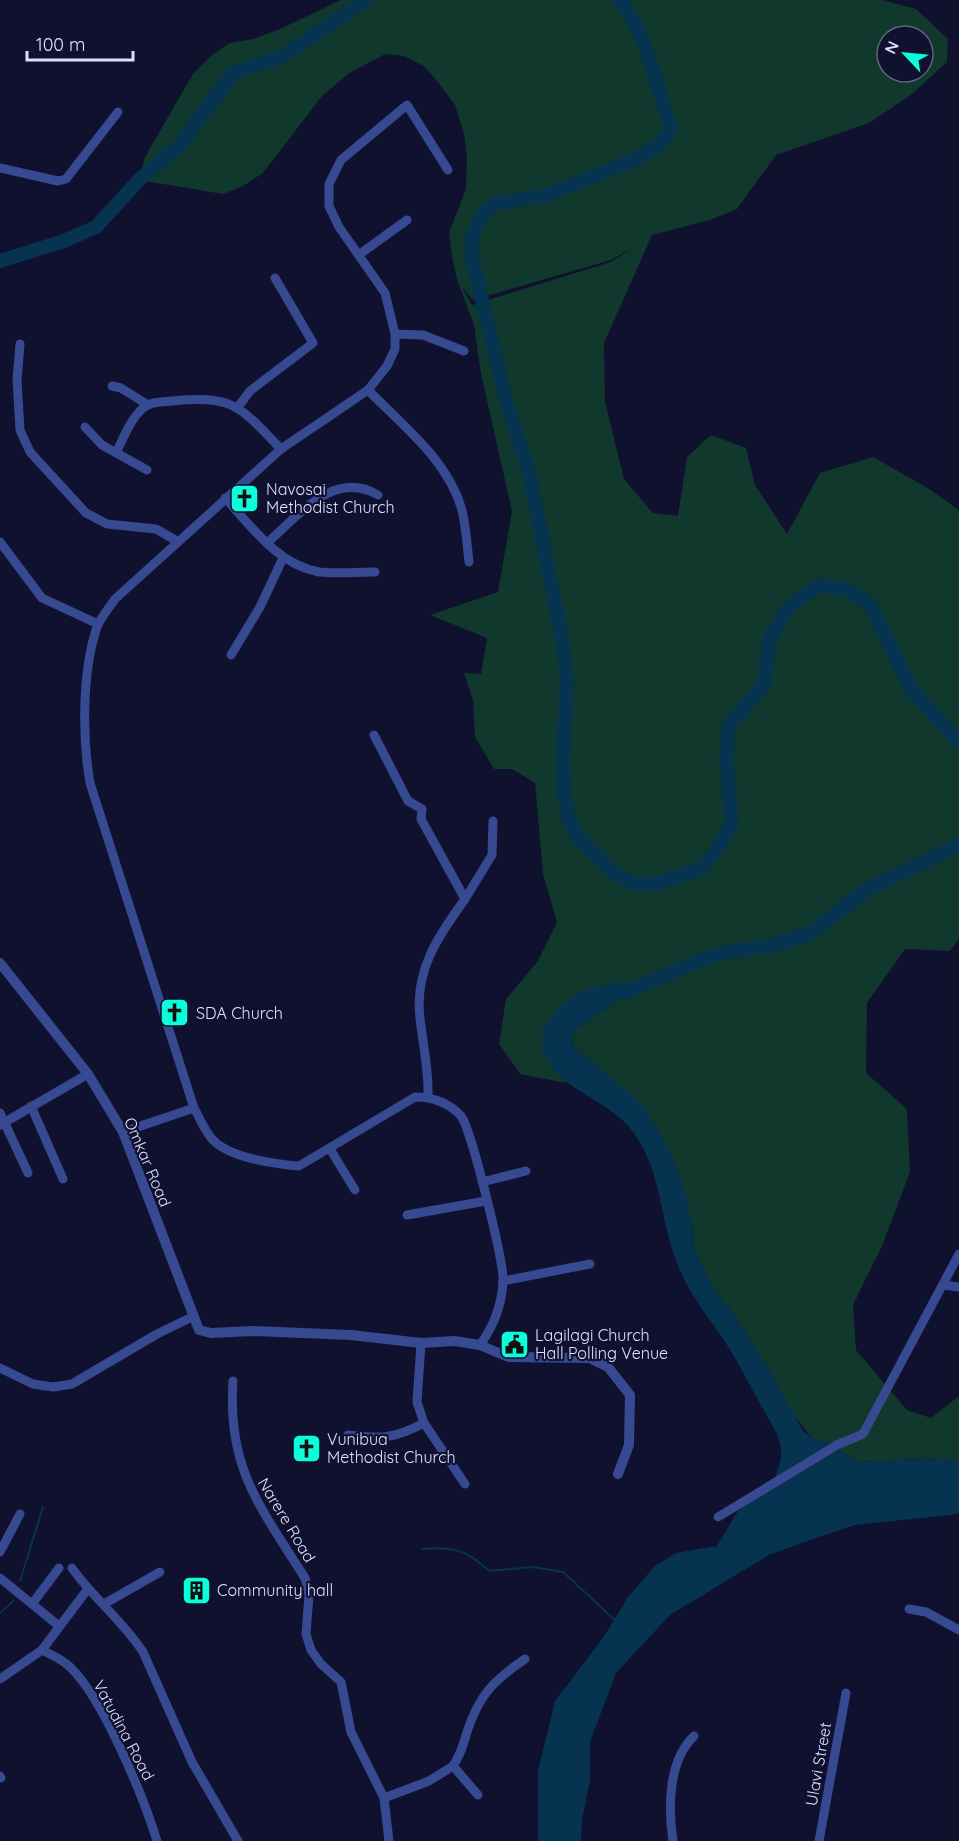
<svg xmlns="http://www.w3.org/2000/svg" width="959" height="1841" viewBox="0 0 959 1841" font-family="Quicksand,sans-serif">
<style>
.green{fill:#11382d;fill-rule:evenodd}
.water{fill:#063350}
.lines{fill:none;stroke-linecap:round;stroke-linejoin:round}
.stream{stroke:#063350;stroke-width:2}
.river{stroke:#063350;stroke-width:14}
.minor{stroke:#364991;stroke-width:9}
.tertiary{stroke:#364991;stroke-width:10}
.labels{text-anchor:middle;stroke-width:4.5;stroke-linejoin:round;paint-order:stroke}
.poi-label{font-size:16px;fill:#dce1ff;stroke:#0f112e;text-anchor:start}
.street-label{font-size:16px;fill:#dce1ff;stroke:#0f112e}
</style>
<rect width="100%" height="100%" fill="#0f112e"/>
<!-- green -->
<path class="green" d="M341,0H882L916,9L948,39L947,62L912,94L869,123L776,155L737,209L710,220L652,235L604,343L605,402L624,479L653,513L678,516L687,457L711,435L746,448L755,485L787,534L820,473L873,457L926,487L959,510V939L950,951L905,949L867,1003L866,1073L907,1109L910,1172L882,1246L853,1305L856,1350L907,1410L931,1418L959,1396V1461L922,1459L857,1462L831,1444L812,1438L794,1416L767,1367L730,1309L714,1290L703,1268L693,1246L692,1224L672,1155L610,1077L574,1047L571,1037L577,1028L640,985L543,1050L566,1083L520,1074L499,1044L506,999L538,961L557,922L543,874L535,783L512,769H494L475,737L473,700L464,673L481,674L487,638L430,615L498,592L512,511L481,374L474,325L457,279L452,257L449,233L466,189L467,157L464,134L455,105L437,81L424,66L404,56L385,54L348,74L322,96L263,173L243,186L223,194L139,180L145,157L193,74L212,55L230,43L253,39L280,29ZM887,36H923V72H887ZM634,247L611,262L472,305L461,286L473,300L611,260Z"/>
<!-- water -->
<path class="water" d="M619,982L641,984L577,1028L571,1038L574,1047L639,1101L657,1128L672,1155L684,1190L692,1224L693,1246L703,1268L714,1290L730,1309L767,1367L803,1431L812,1438L831,1444L857,1462L922,1459L959,1461V1514L855,1525L810,1540L769,1555L670,1615L616,1673L590,1742V1780L582,1820L581,1841H538V1771L555,1701L603,1638L628,1597L654,1567L676,1553L717,1546L738,1511L775,1481C776,1471 781,1464 781,1455C783,1439 770,1422 763,1409C751,1388 740,1365 727,1345C710,1319 691,1297 679,1268C659,1222 663,1169 630,1128C606,1099 553,1087 543,1050C536,1024 565,997 588,989C598,986 609,985 619,982Z"/>
<g class="lines">
<!-- stream -->
<g class="stream">
<path d="M422,1549C453,1546 467,1550 489,1571L533,1567L563,1572L616,1621"/>
<path d="M20,1581L43,1507"/>
<path d="M0,1613L13,1601"/>
</g>
<!-- river -->
<g class="river">
<path d="M619,0L629,12L645,45L671,129L659,144L639,158L547,195L493,204L482,216L473,233L471,254L508,408L529,472L561,633L567,680L563,760L564,793L568,817L578,838L614,873L633,884L653,885L700,869L714,853L732,824L726,758L728,727L764,684L770,638L789,607L819,585L848,590L870,604L912,691L959,741"/>
<path d="M0,261L64,241L96,227L139,180L179,146L233,73L281,57L366,0"/>
<path d="M625,992L713,955L772,945L809,934L868,889L959,845"/>
</g>
<!-- minor -->
<g class="minor">
<path d="M0,168L58,181L66,179L118,112"/>
<path d="M448,170L407,105L341,160L329,184V206L339,227L385,293L395,334V349L387,366L368,390L281,449L115,599C109,608 101,617 97,627C82,671 82,737 90,783L194,1108C200,1118 205,1132 213,1140C230,1158 276,1164 299,1166L415,1097C432,1097 449,1103 461,1116C471,1128 504,1262 503,1281C502,1304 493,1327 480,1345"/>
<path d="M360,254L407,220"/>
<path d="M395,334L423,335L464,351"/>
<path d="M20,344L17,380L20,430L30,452L86,513L107,524L156,529L177,541"/>
<path d="M112,386L121,388L148,405"/>
<path d="M368,390C403,426 448,460 462,510C466,527 467,545 469,562"/>
<path d="M238,407L250,391L313,343L275,278"/>
<path d="M85,427L102,445L147,470"/>
<path d="M116,453C123,439 130,420 142,409C150,401 163,402 173,401C235,395 240,407 281,449"/>
<path d="M225,498C252,527 278,565 319,572C337,574 357,572 375,572"/>
<path d="M0,542L42,598L98,624"/>
<path d="M267,543C299,515 334,469 378,495"/>
<path d="M231,655L260,607L283,558"/>
<path d="M374,735L408,801L422,809L421,819L465,899C439,935 414,970 420,1018C423,1045 429,1070 428,1097"/>
<path d="M465,899L492,855L493,821"/>
<path d="M31,1106L63,1179"/>
<path d="M0,1113L28,1173"/>
<path d="M0,1125L88,1074"/>
<path d="M123,1132L194,1108"/>
<path d="M330,1149L355,1190"/>
<path d="M482,1182L526,1171"/>
<path d="M407,1215L486,1201"/>
<path d="M503,1281L590,1264"/>
<path d="M943,1285L959,1287"/>
<path d="M421,1343L417,1402L424,1423L465,1484"/>
<path d="M0,1368L33,1384L53,1387L72,1384L157,1334L194,1316"/>
<path d="M233,1381C227,1469 261,1508 305,1578L309,1595L306,1634L311,1650L321,1664L341,1682L351,1732L384,1798L389,1841"/>
<path d="M348,1435C381,1439 394,1439 424,1423"/>
<path d="M718,1517L837,1445L863,1434L959,1254"/>
<path d="M0,1552L20,1514"/>
<path d="M72,1568C93,1598 123,1621 143,1652L192,1762L238,1841"/>
<path d="M0,1578L59,1626"/>
<path d="M32,1604L59,1568"/>
<path d="M104,1604L160,1572"/>
<path d="M909,1609L926,1612L959,1630"/>
<path d="M42,1650C52,1655 62,1659 70,1667C103,1698 143,1796 157,1841"/>
<path d="M0,1679L42,1650L87,1590"/>
<path d="M0,1776L1,1778"/>
<path d="M478,1795L453,1766C461,1754 463,1745 467,1732C479,1695 494,1680 525,1659"/>
<path d="M384,1798L429,1781L453,1766"/>
<path d="M673,1841C668,1808 668,1761 694,1736"/>
<path d="M819,1841L846,1693"/>
</g>
<!-- tertiary -->
<path class="tertiary" d="M0,963L88,1074L123,1132L199,1330L211,1333L252,1331L351,1335L421,1343L454,1341L480,1345L508,1357L590,1358L608,1367L630,1395L629,1445L618,1474"/>
</g>
<!-- icons -->
<defs>
<symbol id="church-square" viewBox="-11 -11 22 22"><rect x="-9" y="-9" width="18" height="18" rx="4" fill="#08ffd9" stroke="#0f112e"/><path d="M-1.2-6h2.4v3.5h3.3v2.4h-3.3V6h-2.4V-.1h-3.3v-2.4h3.3Z" fill="#111"/></symbol>
<symbol id="civic-square" viewBox="-11 -11 22 22"><rect x="-9" y="-9" width="18" height="18" rx="4" fill="#08ffd9" stroke="#0f112e"/><path d="M-.6-6.5H3V-4.5H.6V-3L4-1V1h2V6H-6V1h2V-1L-.6-3ZM-1.2 2.5V6h2.4V2.5Z" fill="#111"/></symbol>
<symbol id="building-square" viewBox="-11 -11 22 22"><rect x="-9" y="-9" width="18" height="18" rx="4" fill="#08ffd9" stroke="#0f112e"/><path d="M-4-6H4V6H1V3H-1V6H-4ZM-2.5-4.3h1.7v1.8h-1.7ZM.8-4.3h1.7v1.8H.8ZM-2.5-1h1.7V.8h-1.7ZM.8-1h1.7V.8H.8Z" fill="#111"/></symbol>
</defs>
<g fill-rule="evenodd">
<use href="#church-square" x="228" y="482" width="33" height="33"/>
<use href="#church-square" x="158" y="996" width="33" height="33"/>
<use href="#civic-square" x="498" y="1328" width="33" height="33"/>
<use href="#church-square" x="290" y="1432" width="33" height="33"/>
<use href="#building-square" x="180" y="1574" width="33" height="33"/>
</g>
<g class="labels">
<!-- poi labels -->
<g class="poi-label">
<text x="266" y="495">Navosai<tspan x="266" dy="18">Methodist Church</tspan></text>
<text x="196" y="1019">SDA Church</text>
<text x="535" y="1341">Lagilagi Church<tspan x="535" dy="18">Hall Polling Venue</tspan></text>
<text x="327" y="1445">Vunibua<tspan x="327" dy="18">Methodist Church</tspan></text>
<text x="217" y="1596">Community hall</text>
</g>
<!-- street labels -->
<g class="street-label">
<text transform="translate(148 1162) rotate(67)" y="6">Omkar Road</text>
<text transform="translate(287 1520) rotate(59)" y="6">Narere Road</text>
<text transform="translate(124 1730) rotate(62)" y="6">Vatudina Road</text>
<text transform="translate(818 1764) rotate(-80)" y="6">Ulavi Street</text>
</g>
</g>
<!-- north arrow -->
<g transform="translate(905 54) rotate(296)"><circle r="28" fill="#0f112e" stroke="#616482" stroke-width="1.5"/>
<path d="M0-4.5L10 22L0 15L-10 22Z" fill="#08ffd9"/>
<text y="-9" font-size="16" font-weight="bold" text-anchor="middle" fill="#dce1ff">N</text>
</g>
<!-- scale -->
<path d="M27 51v9h106v-9" fill="none" stroke="#dce1ff" stroke-width="3"/>
<text x="36" y="51" font-size="18" fill="#dce1ff" stroke="#0f112e" stroke-width="4.5" paint-order="stroke">100 m</text>
</svg>
